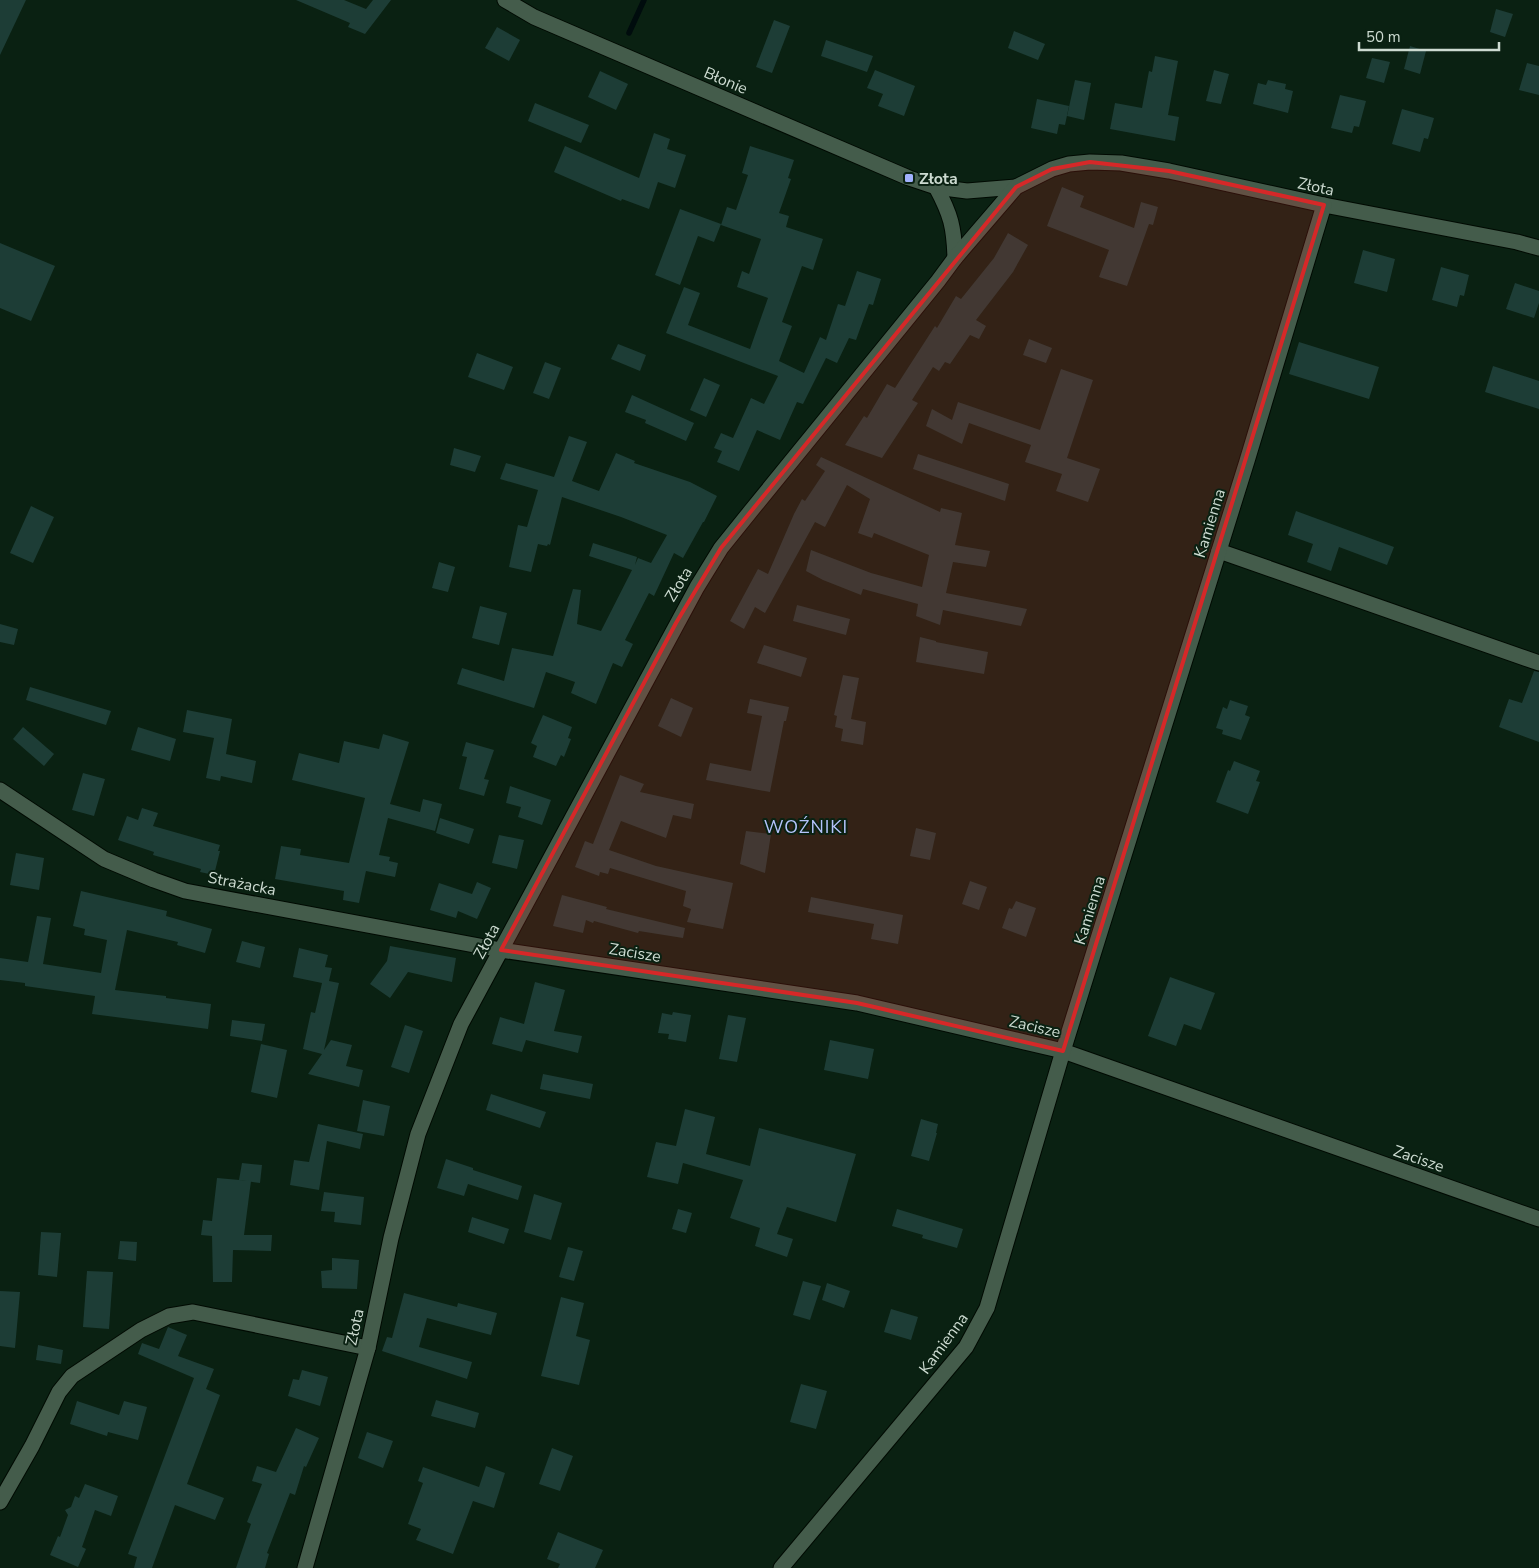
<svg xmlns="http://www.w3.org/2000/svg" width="1539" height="1568" viewBox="0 0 1539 1568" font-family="'Nunito Sans',sans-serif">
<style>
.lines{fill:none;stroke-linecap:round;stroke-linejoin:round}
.stream{stroke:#000c0d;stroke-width:5.5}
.building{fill:#1d3d36}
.minor-casing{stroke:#000a02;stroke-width:17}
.minor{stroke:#445c4b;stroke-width:15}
.marked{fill:#d62828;fill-opacity:0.2;stroke:#d62828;stroke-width:4;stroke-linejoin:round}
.poi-dot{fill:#a2b2fd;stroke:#0a2112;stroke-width:2}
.labels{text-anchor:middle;stroke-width:4;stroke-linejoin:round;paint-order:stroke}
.street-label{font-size:16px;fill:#cddbd1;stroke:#0a2112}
.poi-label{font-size:16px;font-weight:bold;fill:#cddbd1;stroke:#0a2112;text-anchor:start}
.neighbourhood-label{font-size:18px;letter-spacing:1px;fill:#b5c3fb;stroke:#0a2112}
</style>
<rect width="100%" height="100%" fill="#0a2112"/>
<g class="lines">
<!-- stream -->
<path class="stream" d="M629,33L644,0"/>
</g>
<!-- building -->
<g class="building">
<path d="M0,0H26L0,55Z"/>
<path d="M296,0H344L366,9L373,0H391L365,34L348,27L350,23Z"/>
<path d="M1496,9L1513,14L1505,37L1490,32Z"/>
<path d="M774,20L790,26L772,73L756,67Z"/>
<path d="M497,27L520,40L509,61L485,48Z"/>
<path d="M1014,31L1045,44L1038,60L1008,48Z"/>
<path d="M826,40L873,56L867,72L821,56Z"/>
<path d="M1410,46L1426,51L1420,74L1404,69Z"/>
<path d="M1155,56L1178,61L1168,115L1179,117L1175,141L1110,129L1115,103L1142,108L1149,71L1152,72Z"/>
<path d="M1372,58L1390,62L1384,83L1366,78Z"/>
<path d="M1527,63L1539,66V95L1519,90Z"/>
<path d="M875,70L915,86L904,116L878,106L883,94L867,88Z"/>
<path d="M1214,70L1229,74L1221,104L1206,101Z"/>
<path d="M600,71L628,84L616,110L588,97Z"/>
<path d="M1075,80L1091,83L1084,120L1067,116Z"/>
<path d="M1268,80L1286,84L1285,89L1293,91L1288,113L1253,104L1258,83L1266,85Z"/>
<path d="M1340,95L1366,101L1359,127L1354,126L1352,133L1331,128Z"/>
<path d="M1037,99L1069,106L1065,125L1059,124L1057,134L1031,128Z"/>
<path d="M535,103L589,125L581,143L528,121Z"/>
<path d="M1402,109L1434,118L1428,139L1424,138L1420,152L1392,144Z"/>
<path d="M654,133L670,139L667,149L686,155L675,188L658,182L649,209L622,199L621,201L554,172L565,146L639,178Z"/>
<path d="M750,146L794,160L788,178L791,179L779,213L789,216L786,227L823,239L813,270L802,266L782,322L792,326L779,361L804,373L820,337L826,340L838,304L845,306L857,271L881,279L873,305L869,304L856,340L849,338L837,363L826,358L803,404L797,402L780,440L757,430L739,471L717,462L722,451L714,448L721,433L733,438L751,398L764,404L778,376L666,333L684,287L700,293L688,325L750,349L768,298L737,287L742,271L749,274L761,239L721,225L727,207L736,210L748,175L742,173Z"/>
<path d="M1062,187L1084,196L1080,207L1134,228L1141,202L1158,207L1153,225L1149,224L1127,286L1099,277L1109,250L1047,226Z"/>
<path d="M680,209L721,224L714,242L698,236L680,285L655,275Z"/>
<path d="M1008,233L1028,245L1013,272L976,320L986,326L979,339L970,335L950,364L945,362L939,371L933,367L912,400L918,403L882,458L845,445L864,416L867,418L887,384L895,388L935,326L937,328L956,296L961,299L994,258Z"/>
<path d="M0,243L55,266L31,321L0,308Z"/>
<path d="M1363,250L1395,259L1387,292L1354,283Z"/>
<path d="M1441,267L1469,275L1464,296L1460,295L1457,307L1432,300Z"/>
<path d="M1515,283L1539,291V303L1534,318L1506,309Z"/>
<path d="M1029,339L1052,348L1046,363L1023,355Z"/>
<path d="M1299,342L1379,367L1369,399L1289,374Z"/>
<path d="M618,344L646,355L640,371L611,359Z"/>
<path d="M477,353L513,367L504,390L468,377Z"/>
<path d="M545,362L561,368L549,399L533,393Z"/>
<path d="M1493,366L1539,381V409L1485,392Z"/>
<path d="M1061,369L1093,380L1067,458L1100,469L1088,502L1056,491L1062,474L1025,462L1031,445L969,423L962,444L926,426L932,409L952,420L958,402L1040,430Z"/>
<path d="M704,378L720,385L706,417L690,410Z"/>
<path d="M632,395L694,423L686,441L645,423L646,420L625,412Z"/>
<path d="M569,436L587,442L572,481L599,491L616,453L635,461L634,463L690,482L717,496L704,522H703L683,558L674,553L654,596L649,593L625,640L633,644L622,667L613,663L596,704L571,693L575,682L546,672L534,708L457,684L462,668L504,681L512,648L553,656L573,589L581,590L577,624L601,631L632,570L589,556L593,543L637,557L635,565L638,558L651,563L667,535L621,517L562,497L550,545L548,544L547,546L538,544L531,572L509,567L518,525L527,527L538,490L500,479L506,463L554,477Z"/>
<path d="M454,448L481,456L475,472L450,465Z"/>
<path d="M918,454L1009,484L1005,501L913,469Z"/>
<path d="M821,457L940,512L941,508L962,513L955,545L990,551L986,567L953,562L946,593L1027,609L1021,626L943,610L940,625L916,616L918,604L863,589L861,595L823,580L806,571L811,550L871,573L922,587L929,555L874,533L872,538L858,533L870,499L847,485L825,527L815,522L765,613L755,607L744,629L730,621L758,569L768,574L794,514L802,499L805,501L825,471L816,465Z"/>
<path d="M31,506L54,517L33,563L10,553Z"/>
<path d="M1296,511L1394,547L1387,565L1339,547L1331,571L1307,562L1313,544L1288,535Z"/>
<path d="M439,562L455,567L448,592L432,588Z"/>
<path d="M797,605L850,619L846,635L793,621Z"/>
<path d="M480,606L507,613L499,645L472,638Z"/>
<path d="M0,624L18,629L14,645L0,642Z"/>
<path d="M920,637L936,641V642L988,652L984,674L916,662Z"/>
<path d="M764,645L807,658L801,677L757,663Z"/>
<path d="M1534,671L1539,672V742L1499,727L1509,699L1522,703Z"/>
<path d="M843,675L859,678L851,719L866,722L863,745L841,741L843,729L835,727L837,716L834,715Z"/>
<path d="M30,687L111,711L106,725L26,700Z"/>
<path d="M671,698L693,708L681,737L658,726Z"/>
<path d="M750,699L789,707L786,721H784L770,792L706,780L710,763L751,771L762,716L747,713Z"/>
<path d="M1230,700L1248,706L1245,715L1250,717L1241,740L1222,734L1223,730L1216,728L1223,707L1227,709Z"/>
<path d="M187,710L232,719L226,754L256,761L252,783L221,776L220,781L206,778L214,738L183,732Z"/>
<path d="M543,715L572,727L568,738L571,739L564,757L561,755L556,766L533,757L537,746L531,743Z"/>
<path d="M23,727L54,754L44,766L13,739Z"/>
<path d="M138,727L176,739L170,761L131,750Z"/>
<path d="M383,734L409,742L390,804L420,812L423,799L442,804L435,831L388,818L379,855L390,857L389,861L398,863L395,877L366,871L359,903L343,900L344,891L275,879L281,846L301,849L300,855L349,863L365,798L292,780L299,753L339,763L344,741L379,749Z"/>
<path d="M466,742L494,750L484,779L489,780L484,796L459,789L467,757L462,756Z"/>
<path d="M1234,761L1260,771L1256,781L1260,782L1248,814L1216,802L1228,770L1230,771Z"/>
<path d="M83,773L105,779L94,816L72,810Z"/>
<path d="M620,775L644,784L640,792L694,804L691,819L673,815L666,838L621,821L609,850L656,866L733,883L723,929L687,922L691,909L683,906L686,891L610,868L608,874L600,872L599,876L575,867L585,841L593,844Z"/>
<path d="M510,786L551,800L542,825L518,817L521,807L506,803Z"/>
<path d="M142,808L158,813L153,826L220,845L218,851H220L214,875L200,872L201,869L153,855L154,852L118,840L127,816L138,820Z"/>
<path d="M440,818L474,829L469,844L436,833Z"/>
<path d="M916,828L936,833L930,860L910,856Z"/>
<path d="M746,831L771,834L765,873L740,864Z"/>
<path d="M499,835L524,840L517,869L492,863Z"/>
<path d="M16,853L44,858L39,890L10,885Z"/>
<path d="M970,881L987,887L979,910L962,904Z"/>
<path d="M477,882L491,888L477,919L458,911L456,918L430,910L439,883L472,894Z"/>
<path d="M81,891L167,911L166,916L212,929L205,953L177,945L178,942L127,930L115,990L166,996V998L211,1004L208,1029L92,1014L95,996L25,986V983L0,980V958L28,962L37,916L51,918L43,964L101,973L107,940L84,935L85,929L73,926Z"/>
<path d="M562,895L607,907L606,909L685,928L683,938L639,931L638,933L594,921L593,923L586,920L583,933L553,926Z"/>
<path d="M811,897L903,915L898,944L871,939L874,924L808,912Z"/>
<path d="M1016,901L1036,908L1026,937L1002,928L1009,908L1012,909Z"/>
<path d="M242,941L265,947L260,968L236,962Z"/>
<path d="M390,946L456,958L452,982L408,972L390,998L370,984L387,961Z"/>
<path d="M299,948L328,955L325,967L332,968L329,981L339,983L324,1050L331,1040L352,1045L346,1066L363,1070L359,1087L308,1074L322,1054L303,1049L311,1012L315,1013L322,983L293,977Z"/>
<path d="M1170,977L1215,993L1201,1030L1184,1024L1176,1046L1148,1036Z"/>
<path d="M535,982L565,990L554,1031L582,1036L578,1053L526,1040L522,1052L492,1044L500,1017L524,1024Z"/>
<path d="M673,1012L691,1015L686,1042L668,1039L669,1034L658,1033L662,1013L672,1015Z"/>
<path d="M728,1015L746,1018L737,1062L719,1059Z"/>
<path d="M232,1020L265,1024L262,1041L230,1036Z"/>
<path d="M405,1025L423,1031L409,1073L391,1067Z"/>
<path d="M830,1040L874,1049L868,1079L824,1070Z"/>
<path d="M261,1044L287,1050L277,1098L251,1092Z"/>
<path d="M543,1074L593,1084L590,1099L540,1089Z"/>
<path d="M491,1094L546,1112L540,1128L486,1110Z"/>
<path d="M363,1100L390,1106L384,1136L357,1131Z"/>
<path d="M685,1109L715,1117L706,1154L750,1166L759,1128L856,1154L836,1222L787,1207L777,1234L793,1239L787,1257L755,1246L760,1228L730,1218L743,1180L683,1163L678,1184L647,1177L656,1142L676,1146Z"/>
<path d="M921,1119L938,1124L936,1133H937L929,1161L911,1156Z"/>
<path d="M318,1124L363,1134L360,1149L327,1141L319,1190L290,1185L294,1160L309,1162Z"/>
<path d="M446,1159L473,1168V1170L522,1186L518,1200L468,1184L464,1196L437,1188Z"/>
<path d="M242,1163L262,1165L260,1183L239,1180Z"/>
<path d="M217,1178L251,1181L244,1235H272L271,1251L233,1250L232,1282H213L212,1236L201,1235L203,1220L212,1221Z"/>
<path d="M324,1192L364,1197L361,1225L334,1222L335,1212L321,1211Z"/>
<path d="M534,1194L562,1203L551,1240L524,1232Z"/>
<path d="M678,1209L692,1213L686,1233L672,1229Z"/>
<path d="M897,1209L963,1229L957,1248L922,1238L923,1235L892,1226Z"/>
<path d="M472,1217L509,1229L504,1244L468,1232Z"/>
<path d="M41,1232L61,1233L57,1277L38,1275Z"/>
<path d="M120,1241L137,1242L136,1261L118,1259Z"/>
<path d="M568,1247L583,1251L574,1281L559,1277Z"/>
<path d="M332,1258L359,1260L357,1289L322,1288L321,1271L332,1270Z"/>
<path d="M87,1271L113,1272L109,1329L83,1327Z"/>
<path d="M803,1281L821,1286L810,1320L793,1315Z"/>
<path d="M827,1283L850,1291L844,1308L822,1300Z"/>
<path d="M0,1291L20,1292L15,1348L0,1346Z"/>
<path d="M404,1293L457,1307L458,1303L497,1313L491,1335L427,1318L419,1347L472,1362L467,1379L382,1351L387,1337L392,1338Z"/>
<path d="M561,1297L584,1303L576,1336L590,1340L579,1385L541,1376Z"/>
<path d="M891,1309L918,1317L911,1340L884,1332Z"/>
<path d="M168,1327L187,1335L178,1356L214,1369L206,1389L220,1395L187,1484L224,1498L215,1520L175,1505L152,1568H134L137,1557L128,1554L194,1378L138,1354L142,1343L159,1349Z"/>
<path d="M38,1345L63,1350L61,1364L36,1360Z"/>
<path d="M302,1370L328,1377L320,1406L288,1396L293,1379L299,1380Z"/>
<path d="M801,1384L827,1391L816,1429L790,1422Z"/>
<path d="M436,1400L479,1413L475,1428L431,1416Z"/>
<path d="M77,1401L119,1415L124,1401L147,1407L138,1440L108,1432L107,1436L70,1424Z"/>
<path d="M296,1428L319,1438L306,1467L304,1466L295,1495L290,1493L267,1553L269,1554L265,1568H236L251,1524L247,1522L262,1484L252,1481L257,1466L276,1472Z"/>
<path d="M367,1432L393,1441L383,1468L358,1458Z"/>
<path d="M552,1448L573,1456L560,1491L539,1484Z"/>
<path d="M486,1466L505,1473L494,1508L473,1501L453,1554L416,1540L421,1529L408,1524L423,1483L418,1481L423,1467L479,1487Z"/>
<path d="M85,1484L118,1496L111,1516L95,1510L82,1547L86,1549L78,1567L50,1555L58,1536L60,1537L68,1515L65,1510L71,1507L75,1496L79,1498Z"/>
<path d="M558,1532L603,1550L595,1568H558L560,1564L547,1559Z"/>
</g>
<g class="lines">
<defs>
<g id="minor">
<path d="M505,0L534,17L909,178L936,187L967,191L1016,187"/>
<path d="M936,187C951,215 954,227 955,258"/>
<path d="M1219,551L1539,663"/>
<path d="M0,790L104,859L154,880L185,891L501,950L857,1003L1063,1051L1539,1219"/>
<path d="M0,1502L32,1446L59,1392L72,1376L141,1330L169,1316L193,1312L368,1348"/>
<path d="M305,1568L368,1348L391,1238L418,1134L461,1024L697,587L721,548L750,512L938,281L955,258L1016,187L1052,169L1069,164L1090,162L1121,163L1169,171L1324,205L1517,242L1539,248"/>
<path d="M781,1568L966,1347L987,1308L1063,1051L1247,461L1324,205"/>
</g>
</defs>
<!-- minor casing -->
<use href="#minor" class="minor-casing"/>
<!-- minor -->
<use href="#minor" class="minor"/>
</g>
<!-- marked area -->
<path class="marked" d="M1090,162L1169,171L1324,205L1063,1051L857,1003L501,950L676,623L721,548L1016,187L1052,169Z"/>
<!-- markers -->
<rect class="poi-dot" x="904" y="173" width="10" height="10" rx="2.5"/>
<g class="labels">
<!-- street labels -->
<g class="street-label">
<text transform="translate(726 80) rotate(23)" y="6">Błonie</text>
<text transform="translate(1316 186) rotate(12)" y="6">Złota</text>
<text transform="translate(1209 523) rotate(-73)" y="6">Kamienna</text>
<text transform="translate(678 584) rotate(-59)" y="6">Złota</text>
<text transform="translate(242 883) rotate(11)" y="6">Strażacka</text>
<text transform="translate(1089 910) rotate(-73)" y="6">Kamienna</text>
<text transform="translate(486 941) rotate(-62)" y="6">Złota</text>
<text transform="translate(635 952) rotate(9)" y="6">Zacisze</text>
<text transform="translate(1035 1026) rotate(13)" y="6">Zacisze</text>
<text transform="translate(1419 1158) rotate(19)" y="6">Zacisze</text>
<text transform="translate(354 1327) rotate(-78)" y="6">Złota</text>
<text transform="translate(943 1343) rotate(-54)" y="6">Kamienna</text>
</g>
<!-- poi labels -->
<g class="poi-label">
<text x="919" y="184">Złota</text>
</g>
<!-- neighbourhood labels -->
<g class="neighbourhood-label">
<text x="806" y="833">WOŹNIKI</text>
</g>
</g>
<!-- scale -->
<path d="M1359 42v8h140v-8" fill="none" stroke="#cddbd1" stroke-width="2.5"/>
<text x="1366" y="42" font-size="15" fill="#cddbd1" stroke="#0a2112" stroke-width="4" paint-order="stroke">50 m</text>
</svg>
